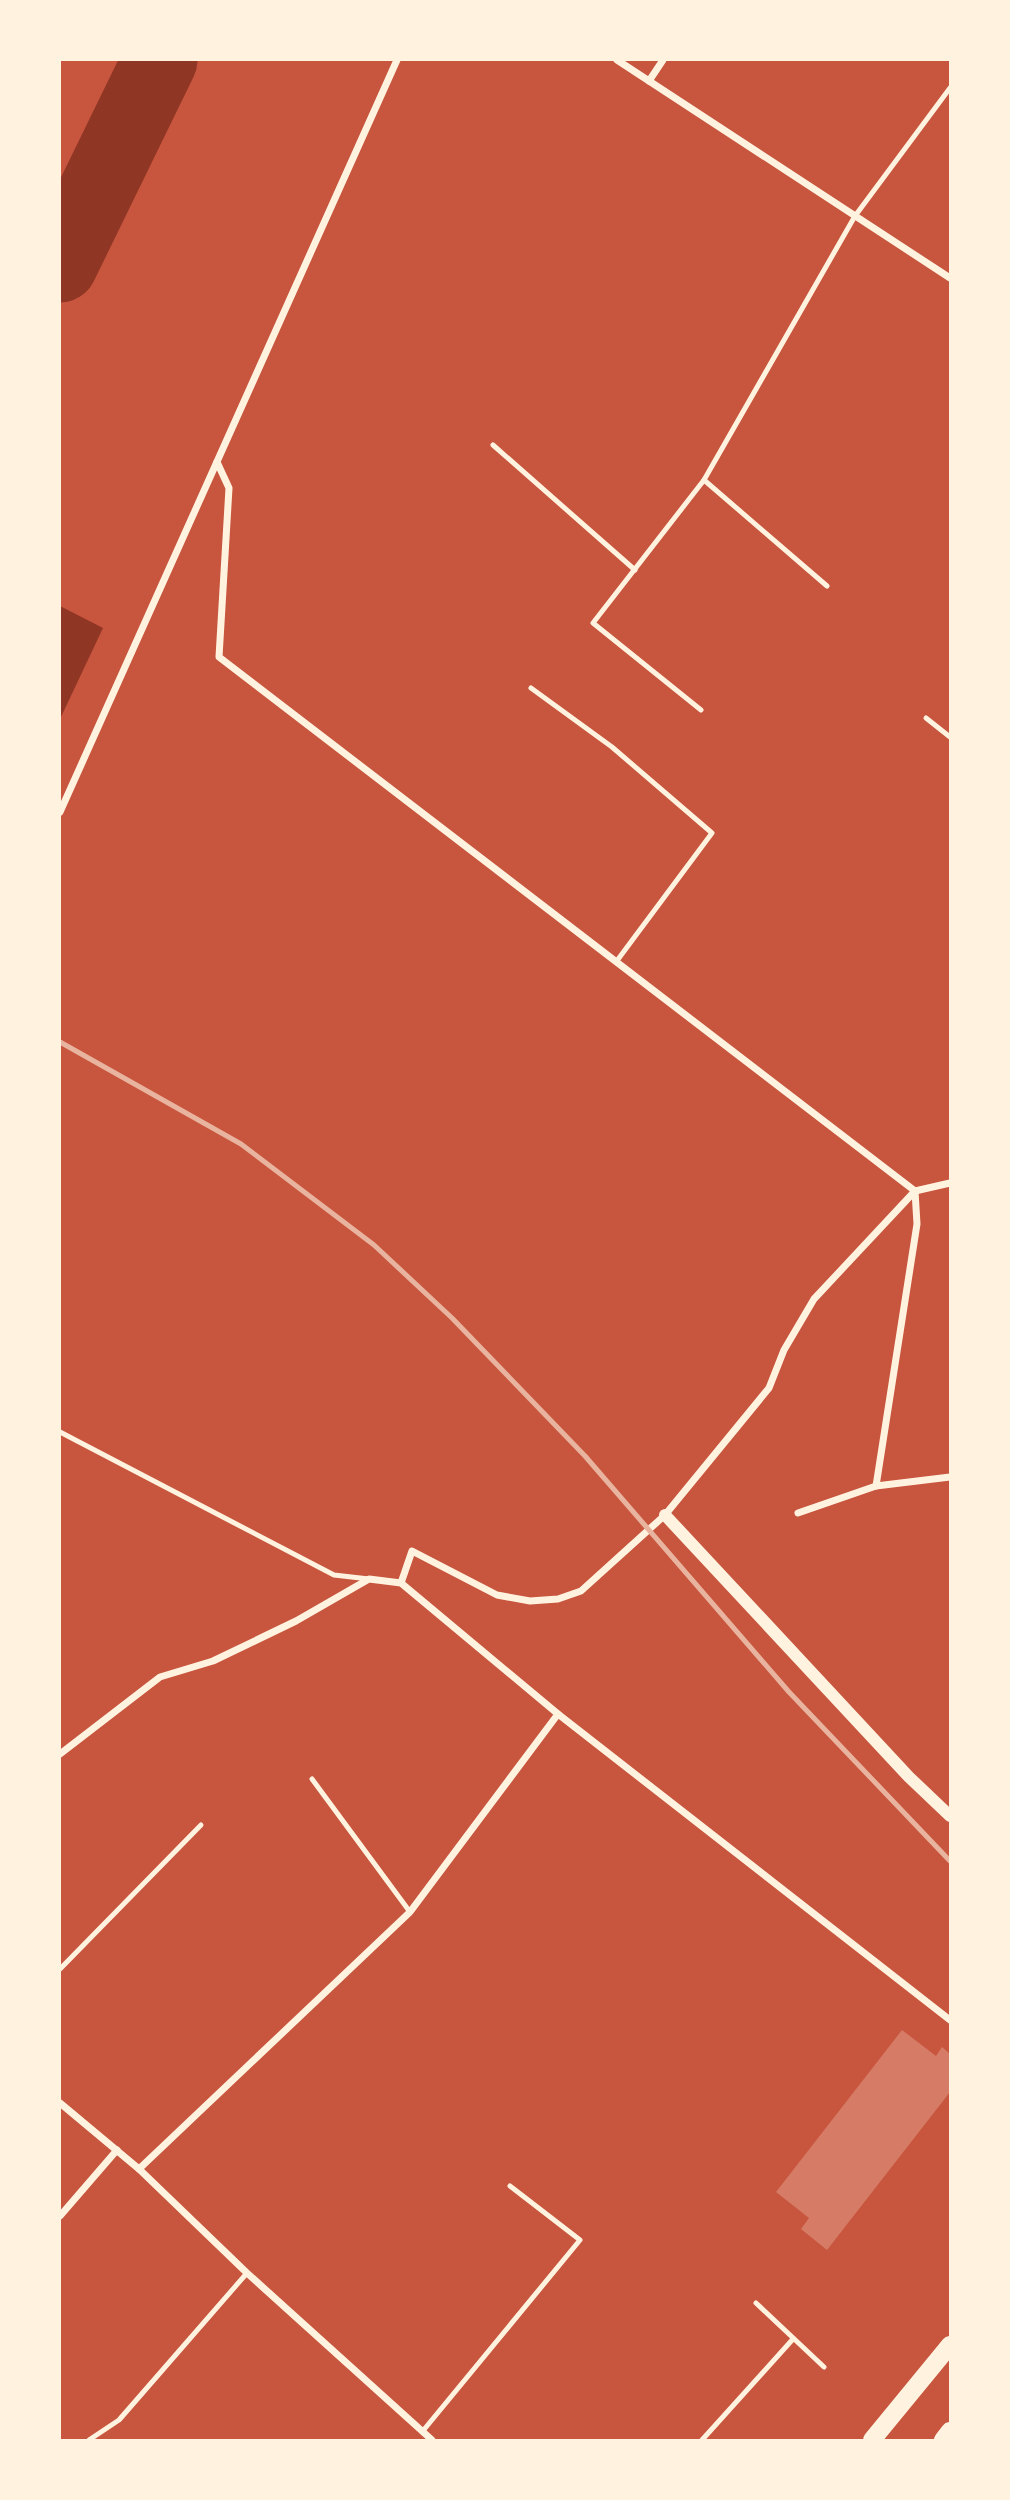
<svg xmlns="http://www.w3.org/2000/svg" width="1010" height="2500" viewBox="0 0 1010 2500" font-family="Lora,serif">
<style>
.water{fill:#8f3625}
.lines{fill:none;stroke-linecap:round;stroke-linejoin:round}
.river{stroke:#8f3625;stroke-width:75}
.building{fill:#d67c66}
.service{stroke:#fff3e0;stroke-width:5}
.minor{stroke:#fff3e0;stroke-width:7}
.tertiary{stroke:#fff3e0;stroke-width:12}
.primary{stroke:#fff3e0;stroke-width:18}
.rail{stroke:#e9b49f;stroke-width:5}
</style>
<rect width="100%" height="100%" fill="#c8553d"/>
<!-- water -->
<path class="water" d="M60,606L103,628L60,719Z"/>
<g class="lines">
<!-- river -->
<path class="river" d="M60,265L160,60"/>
</g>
<!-- building -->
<path class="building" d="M902,2030L936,2056L942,2047L950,2054V2092L827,2250L801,2229L809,2218L776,2192Z"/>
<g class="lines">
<!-- service -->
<g class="service">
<path d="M493,445L635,570"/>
<path d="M704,480L827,586"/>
<path d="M531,688L612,747L712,833L616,962"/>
<path d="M701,710L593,623L704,480L855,216L950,88"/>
<path d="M926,718L950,737"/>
<path d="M60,1432L334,1575L369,1579"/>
<path d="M312,1779L410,1912"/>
<path d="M60,1969L201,1825"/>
<path d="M756,2303L824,2367"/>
<path d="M422,2432L580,2240L510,2186"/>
<path d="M89,2440L119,2420L247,2273"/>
<path d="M702,2440L793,2339"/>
</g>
<!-- minor -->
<g class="minor">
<path d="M617,60L950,278"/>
<path d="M649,81L663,60"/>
<path d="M217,462L229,488L219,657L915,1191L917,1224L876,1486"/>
<path d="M60,812L397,60"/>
<path d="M798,1513L876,1486L950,1477"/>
<path d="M401,1583L412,1551L497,1595L530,1601L558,1599L581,1591L665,1515L769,1388L784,1350L814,1299L915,1191L950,1183"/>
<path d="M60,1754L160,1677L213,1661L296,1621L369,1579L401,1583L558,1714L950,2020"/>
<path d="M60,2103L139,2169L410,1912L558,1714"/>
<path d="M139,2169L247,2273L432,2440"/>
<path d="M60,2216L117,2150"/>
</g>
<!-- tertiary -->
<path class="tertiary" d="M665,1515L909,1777L950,1816"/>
<!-- primary -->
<g class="primary">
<path d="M872,2440L950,2345"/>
<path d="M943,2440L950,2431"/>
</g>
<!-- rail -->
<path class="rail" d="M60,1042L241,1144L374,1245L452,1318L585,1456L789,1692L950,1861"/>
</g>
<!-- border -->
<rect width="1010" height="2500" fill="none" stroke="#fff3e0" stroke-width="122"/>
</svg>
